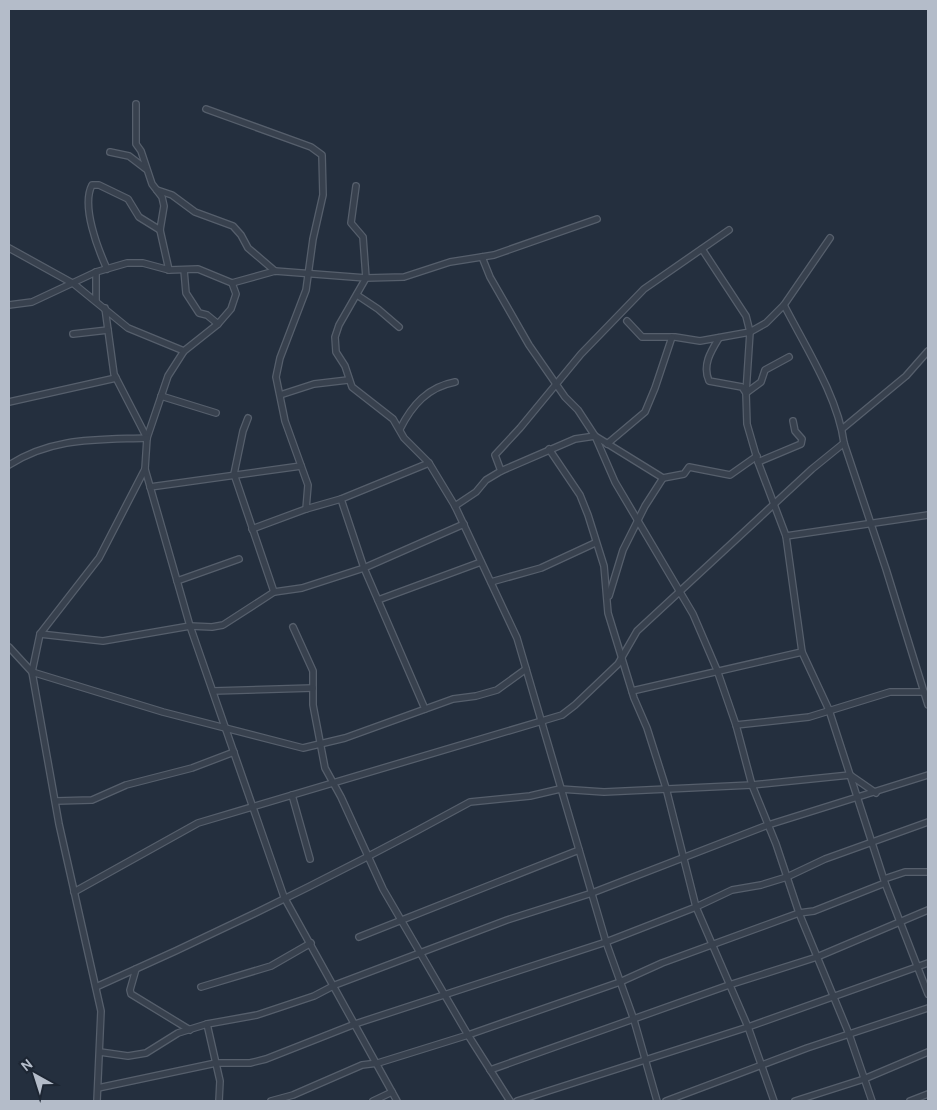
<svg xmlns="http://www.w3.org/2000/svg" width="937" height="1110" viewBox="0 0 937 1110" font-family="Cabin,sans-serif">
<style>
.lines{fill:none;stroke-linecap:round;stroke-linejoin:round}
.street-casing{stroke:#565f6c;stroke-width:8}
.street{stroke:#38414e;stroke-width:5.5}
</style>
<rect width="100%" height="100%" fill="#242f3e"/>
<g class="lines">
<defs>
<g id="street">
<path d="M136,104V144L141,151L152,184L162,197L164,206L160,230L169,270"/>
<path d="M206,109L311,147L322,155L323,195L313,239L306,290L280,358L276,377L285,421L308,485L306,509"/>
<path d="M110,152L129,156L146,169"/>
<path d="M356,186L351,223L363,237L366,278L339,325L335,337L336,352L345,366L352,387L393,419L404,438L429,463L455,506L517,638L606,942L634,1020L657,1101"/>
<path d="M157,190L172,195L195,212L233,226L241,235L248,248L275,271"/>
<path d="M9,248L74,284L128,328L184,351"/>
<path d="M702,249L746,316L750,332L746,393L747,424L758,462L786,536L802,652L829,710L885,883L928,994"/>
<path d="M482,257L490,277L529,345L565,397L578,410L595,436L615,482L693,614L717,670L736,725L752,785L776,844L799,913L849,1034L872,1101"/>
<path d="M107,269C98,249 81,206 92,185H99L128,199L139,217L160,230"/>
<path d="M184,270L186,293L199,313L207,315L218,324"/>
<path d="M96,272V301"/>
<path d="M232,283L236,294L231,309L218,324L184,351L168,376L147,438L145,469L190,626L284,897L397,1101"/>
<path d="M357,295L378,309L399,327"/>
<path d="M9,305L32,302L96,272L127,263H143L169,270L198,269L232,283L275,271L366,278L404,277L450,262L494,255L597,219"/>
<path d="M784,305C805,346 838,397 844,443L886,569L928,705"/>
<path d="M105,308L114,374L147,438"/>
<path d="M627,321L642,337H675L700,341L750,332L766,323L784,305L830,238"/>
<path d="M73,334L108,330"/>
<path d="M719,338C711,351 702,365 709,381L742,387L746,393L761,382L765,370L789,357"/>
<path d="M280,395L314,384L348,380"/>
<path d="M161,396L216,413"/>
<path d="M9,402L116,378"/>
<path d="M248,418L243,431L234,474L274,592"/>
<path d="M400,429C412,405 428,387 455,382"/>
<path d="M842,429L906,376L928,351"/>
<path d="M607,444L645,412L655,388L672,337"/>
<path d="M549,449L580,495L588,515L604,566L608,613L634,698L647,728L666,788L696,907L748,1027L774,1101"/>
<path d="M758,462L801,444L802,439L795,431L793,421"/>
<path d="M9,465C53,437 96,440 147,438"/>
<path d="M501,471L495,455L520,428L581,354L644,289L729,230"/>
<path d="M150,487L301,466"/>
<path d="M341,499L364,568L425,709"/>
<path d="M455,506L476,492L486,480L501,471L575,439L595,436L663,478L684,474L689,467L730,475L757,456"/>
<path d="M252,529L306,509L341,499L429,463"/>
<path d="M786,536L928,515"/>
<path d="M177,581L239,559"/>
<path d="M491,582L541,568L595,543"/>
<path d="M609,596L623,550L645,506L663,478"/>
<path d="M378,600L481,562"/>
<path d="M293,627L313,671V705L325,768L341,797L383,889L468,1035L510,1101"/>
<path d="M40,634L103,641L190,626L212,627L223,625L274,592L302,588L364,568L464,524"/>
<path d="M9,647L32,672L163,712L303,748L345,738L453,699L476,696L497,690L526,669"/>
<path d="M213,691L313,688"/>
<path d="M632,691L802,652"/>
<path d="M736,725L809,717L890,692H924"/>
<path d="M292,795L310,859"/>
<path d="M56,801L92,800L126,785L192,768L234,752"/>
<path d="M884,879L905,872H928"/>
<path d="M74,892L198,823L562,715L575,705L618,664L637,631L812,469L844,443"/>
<path d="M359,937L579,850"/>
<path d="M136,969L130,990L131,994L190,1030"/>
<path d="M96,987C223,931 348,869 470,802L530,796L560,789L604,792L752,785L850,775L876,793"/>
<path d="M201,987L271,966L311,943"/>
<path d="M207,1024L220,1081L219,1101"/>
<path d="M100,1052L128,1056L146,1053L178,1033L207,1024L257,1015L314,996L335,985L507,920L592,893L768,825L928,775"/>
<path d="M490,1070L729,985L817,957L928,910"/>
<path d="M98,1088L216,1063H250L266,1059L355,1024L606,942L696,907L732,890L761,885L787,877L825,859L928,822"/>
<path d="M97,1101L101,1011L59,824L32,672L40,634L99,558L145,469"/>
<path d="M271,1101L293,1095L362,1065L378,1063L468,1035L620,982L662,963L799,913L814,911L885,883"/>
<path d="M373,1101L392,1092"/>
<path d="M517,1101L748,1027L928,963"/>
<path d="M666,1101L807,1048L928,1008"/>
<path d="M795,1101L864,1079L928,1052"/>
<path d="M910,1101L928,1094"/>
</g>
</defs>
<!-- street casing -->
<use href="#street" class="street-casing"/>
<!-- street -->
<use href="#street" class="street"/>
</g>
<!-- border -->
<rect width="937" height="1110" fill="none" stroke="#b4bcc9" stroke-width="20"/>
<!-- north arrow -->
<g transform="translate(35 1075) rotate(321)" stroke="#1d2633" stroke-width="4" paint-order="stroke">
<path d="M0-4L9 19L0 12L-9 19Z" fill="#b4bcc9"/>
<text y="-8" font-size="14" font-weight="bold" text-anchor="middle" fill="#b4bcc9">N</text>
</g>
</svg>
